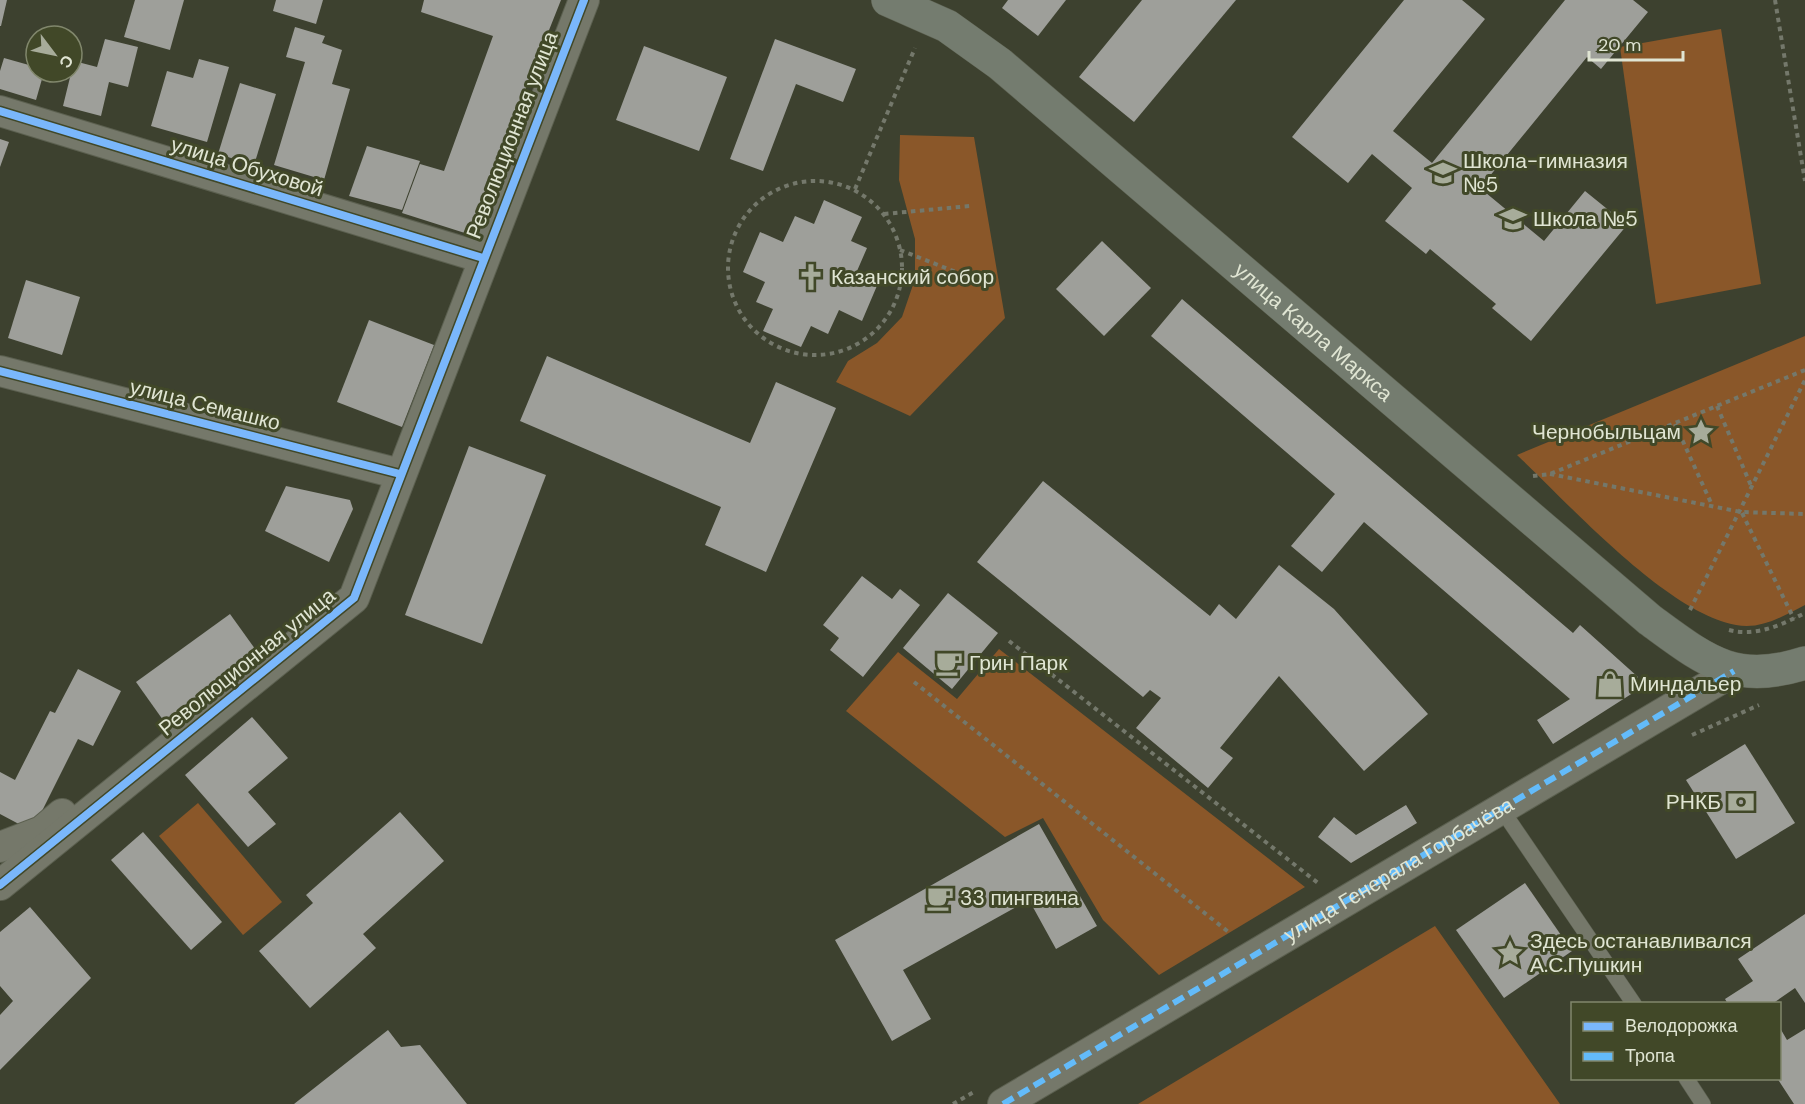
<svg xmlns="http://www.w3.org/2000/svg" width="1805" height="1104" viewBox="0 0 1805 1104" font-family="'DM Sans',sans-serif">
<style>
.green{fill:#8a5729}
.building{fill:#9e9f9a}
.lines{fill:none;stroke-linecap:round;stroke-linejoin:round}
.lane-casing{stroke:#5c6050;stroke-width:16}
.street-casing{stroke:#5c6050;stroke-width:32}
.secondary-casing{stroke:#5c6050;stroke-width:34}
.path{stroke:#74786b;stroke-width:4;stroke-dasharray:4.5 4.5;stroke-linecap:butt}
.lane{stroke:#75786a;stroke-width:15}
.street{stroke:#75786a;stroke-width:30}
.secondary{stroke:#747c6f;stroke-width:33}
.quiet{stroke:#63bbfa;stroke-width:6;stroke-dasharray:12 6;stroke-linecap:butt}
.cycleway-casing{stroke:#414828;stroke-width:11}
.cycleway{stroke:#7ab7fb;stroke-width:8}
.labels{text-anchor:middle;stroke-width:6;stroke-linejoin:round;paint-order:stroke}
.street-label{font-size:21px;fill:#e0e5d3;stroke:#414828}
.poi-label{font-size:21px;fill:#e0e5d3;stroke:#414828;text-anchor:start}
</style>
<rect width="100%" height="100%" fill="#3d412f"/>
<!-- green -->
<g class="green">
<path d="M1721,29L1761,284L1656,304L1620,47Z"/>
<path d="M900,135L974,137L1005,318L910,416L836,382L848,361L877,343L902,317L915,279V239L899,180Z"/>
<path d="M1805,336V605C1783,616 1761,630 1736,625C1667,613 1569,504 1517,455Z"/>
<path d="M999,649L1305,887L1159,975L1103,920L1043,818L1005,837L846,711L898,652L957,699Z"/>
<path d="M198,803L282,902L243,935L159,836Z"/>
<path d="M1435,926L1560,1104H1137H1138Z"/>
</g>
<!-- building -->
<g class="building">
<path d="M0,0H7L1,26H0Z"/>
<path d="M135,0H184L170,50L124,37Z"/>
<path d="M276,0H323L316,24L273,11Z"/>
<path d="M424,0H561L468,234L402,213L420,164L444,171L493,36L421,12Z"/>
<path d="M1008,0H1066L1038,36L1002,8Z"/>
<path d="M1142,0H1236L1134,122L1079,77Z"/>
<path d="M1404,0H1462L1485,19L1393,131L1432,163L1565,0H1633L1648,12L1601,69L1587,57L1480,188L1544,241L1585,191L1627,225L1531,341L1492,308L1496,304L1430,249L1426,254L1385,221L1412,188L1372,154L1348,183L1292,137Z"/>
<path d="M295,27L325,36L322,43L342,50L332,84L350,89L324,180L274,165L305,62L286,57Z"/>
<path d="M105,39L138,47L128,87L109,82L101,116L63,106L74,61L97,67Z"/>
<path d="M775,39L856,69L843,102L796,84L763,171L730,159Z"/>
<path d="M644,46L727,77L699,151L616,120Z"/>
<path d="M4,58L36,67V72H44L36,100L0,89V71Z"/>
<path d="M199,59L229,67L207,142L151,126L167,71L193,78Z"/>
<path d="M240,83L276,94L254,165L218,154Z"/>
<path d="M0,139L9,142L0,167Z"/>
<path d="M367,146L420,161L402,210L349,196Z"/>
<path d="M824,200L862,217L851,241L867,248L857,271L879,281L862,321L839,310L828,334L811,326L801,347L763,331L773,309L756,302L765,282L743,272L760,232L783,242L795,216L814,224Z"/>
<path d="M1102,241L1151,288L1104,336L1056,289Z"/>
<path d="M26,280L80,297L62,355L8,338Z"/>
<path d="M1182,299L1573,633L1580,625L1638,677L1636,691L1553,744L1537,720L1570,699L1364,522L1322,572L1291,546L1335,494L1151,336Z"/>
<path d="M369,320L434,345L402,427L337,402Z"/>
<path d="M547,356L750,443L776,382L836,408L766,572L705,545L721,507L520,421Z"/>
<path d="M469,446L546,475L482,644L405,615Z"/>
<path d="M1043,481L1210,616L1219,604L1236,619L1279,565L1334,609L1428,714L1364,771L1279,676L1220,748L1233,758L1208,788L1136,728L1161,698L1150,690L1143,697L977,562Z"/>
<path d="M286,486L350,500L353,509L329,562L265,531Z"/>
<path d="M862,576L892,599L900,589L920,605L863,677L830,650L839,638L823,625Z"/>
<path d="M948,593L998,633L952,689L903,648Z"/>
<path d="M230,614L263,660L168,727L136,682Z"/>
<path d="M78,669L121,691L93,746L78,739L32,831L0,814V772L15,780L50,711L55,713Z"/>
<path d="M252,717L288,758L248,792L276,824L248,847L185,775Z"/>
<path d="M1745,744L1795,823L1736,859L1686,780Z"/>
<path d="M1406,805L1417,823L1351,863L1318,837L1334,817L1356,835Z"/>
<path d="M400,812L444,861L363,934L376,948L310,1008L259,951L313,903L306,895Z"/>
<path d="M1039,824L1097,926L1056,949L1029,900L903,970L931,1019L892,1041L835,940Z"/>
<path d="M143,832L222,922L191,950L111,860Z"/>
<path d="M1525,883L1572,951L1504,998L1456,930Z"/>
<path d="M30,907L91,978L0,1070V1015L13,1001L0,986V932Z"/>
<path d="M1805,914V1003L1795,988L1772,1004H1728L1725,999L1753,981L1738,959Z"/>
<path d="M1780,1028L1787,1040L1805,1029V1104H1794L1777,1078Z"/>
<path d="M388,1030L401,1047L420,1045L467,1104H294Z"/>
</g>
<g class="lines">
<defs>
<g id="lane">
<path d="M1502,810L1634,1004"/>
<path d="M1686,1078L1703,1104"/>
</g>
<g id="street">
<path d="M0,111L483,258"/>
<path d="M0,371L400,474"/>
<path d="M0,847L42,831L62,814"/>
<path d="M0,885L354,598L584,0"/>
<path id="s1" d="M1003,1104L1734,671"/>
</g>
<g id="secondary">
<path id="s2" d="M888,0L947,26L1000,64L1650,620C1705,660 1734,686 1805,663"/>
</g>
</defs>
<!-- lane casing -->
<use href="#lane" class="lane-casing"/>
<!-- street casing -->
<use href="#street" class="street-casing"/>
<!-- secondary casing -->
<use href="#secondary" class="secondary-casing"/>
<!-- path -->
<g class="path">
<path d="M1775,0L1805,181"/>
<circle cx="815" cy="268" r="87"/>
<path d="M855,189L915,48"/>
<path d="M884,214L970,206"/>
<path d="M900,250L966,276"/>
<path d="M1717,406L1752,488"/>
<path d="M1675,424L1712,505"/>
<path d="M1550,474L1741,512L1805,514"/>
<path d="M1533,476L1550,474L1805,370"/>
<path d="M1742,513L1794,619"/>
<path d="M1690,610L1805,380"/>
<path d="M1729,630C1756,637 1781,625 1805,613"/>
<path d="M1009,641L1318,883"/>
<path d="M914,682L1231,934"/>
<path d="M1692,735L1759,705"/>
<path d="M953,1104L974,1092"/>
</g>
<!-- lane -->
<use href="#lane" class="lane"/>
<!-- street -->
<use href="#street" class="street"/>
<!-- secondary -->
<use href="#secondary" class="secondary"/>
<!-- quiet -->
<path class="quiet" d="M1003,1104L1734,671"/>
<defs>
<g id="cycleway">
<path d="M0,111L483,258"/>
<path d="M0,371L400,474"/>
<path d="M0,885L354,598L584,0"/>
</g>
</defs>
<!-- cycleway casing -->
<use href="#cycleway" class="cycleway-casing"/>
<!-- cycleway -->
<use href="#cycleway" class="cycleway"/>
</g>
<!-- icons -->
<defs>
<symbol id="school-bare" viewBox="-9 -9 18 18"><path d="M0-5L7-2L0 1L-7-2ZM-4 1L0 2.5L4 1V4Q0 6-4 4Z" fill="#a7ac9a" stroke="#414828" stroke-width="2.5" paint-order="stroke"/></symbol>
<symbol id="church-bare" viewBox="-9 -9 18 18"><path d="M-1.2-6h2.4v3.5h3.3v2.4h-3.3V6h-2.4V-.1h-3.3v-2.4h3.3Z" fill="#a7ac9a" stroke="#414828" stroke-width="2.5" paint-order="stroke"/></symbol>
<symbol id="sight-bare" viewBox="-9 -9 18 18"><path d="M0-6L1.8-2.2L6-1.7L2.9 1.2L3.7 5.4L0 3.3L-3.7 5.4L-2.9 1.2L-6-1.7L-1.8-2.2Z" fill="#a7ac9a" stroke="#414828" stroke-width="2.5" paint-order="stroke"/></symbol>
<symbol id="cafe-bare" viewBox="-9 -9 18 18"><path d="M-5.5-4.5H6V0H3Q3 3.5 0 3.5H-2.5Q-5.5 3.5-5.5 0ZM3-3.2v2h1.7v-2ZM-6 4.5H4V6H-6Z" fill="#a7ac9a" stroke="#414828" stroke-width="2.5" paint-order="stroke"/></symbol>
<symbol id="shop-bare" viewBox="-9 -9 18 18"><path d="M-5-2.5h2.3a2.7 3.5 0 0 1 5.4 0H5L5.5 6h-11ZM-1.5-2.5h3a1.5 2.3 0 0 0-3 0Z" fill="#a7ac9a" stroke="#414828" stroke-width="2.5" paint-order="stroke"/></symbol>
<symbol id="bank-bare" viewBox="-9 -9 18 18"><path d="M-6-4H6V4H-6ZM0-2.3a2.3 2.3 0 1 0 0 4.6a2.3 2.3 0 1 0 0-4.6Z" fill="#a7ac9a" stroke="#414828" stroke-width="2.5" paint-order="stroke"/></symbol>
</defs>
<g fill-rule="evenodd">
<use href="#school-bare" x="1424" y="154" width="38" height="38"/>
<use href="#school-bare" x="1494" y="200" width="38" height="38"/>
<use href="#church-bare" x="792" y="258" width="38" height="38"/>
<use href="#sight-bare" x="1682" y="413" width="38" height="38"/>
<use href="#cafe-bare" x="930" y="644" width="38" height="38"/>
<use href="#shop-bare" x="1591" y="665" width="38" height="38"/>
<use href="#bank-bare" x="1722" y="783" width="38" height="38"/>
<use href="#cafe-bare" x="921" y="879" width="38" height="38"/>
<use href="#sight-bare" x="1491" y="934" width="38" height="38"/>
</g>
<g class="labels">
<!-- street labels -->
<g class="street-label">
<text transform="translate(512 135) rotate(-69)" y="7">Революционная улица</text>
<text transform="translate(247 167) rotate(17)" y="7">улица Обуховой</text>
<text dy="7" stroke="none"><textPath href="#s2" startOffset="542">улица Карла Маркса</textPath></text>
<text transform="translate(205 405) rotate(14)" y="7">улица Семашко</text>
<text transform="translate(247 662) rotate(-39)" y="7">Революционная улица</text>
<text dy="7" stroke="none"><textPath href="#s1" startOffset="460">улица Генерала Горбачёва</textPath></text>
</g>
<!-- poi labels -->
<g class="poi-label">
<text x="1463" y="168">Школа-гимназия<tspan x="1463" dy="24">№5</tspan></text>
<text x="1533" y="226">Школа №5</text>
<text x="831" y="284">Казанский собор</text>
<text x="1681" y="439" text-anchor="end">Чернобыльцам</text>
<text x="969" y="670">Грин Парк</text>
<text x="1630" y="691">Миндальер</text>
<text x="1721" y="809" text-anchor="end">РНКБ</text>
<text x="960" y="905">33 пингвина</text>
<text x="1530" y="948">Здесь останавливался<tspan x="1530" dy="24">А.С.Пушкин</tspan></text>
</g>
</g>
<!-- legend -->
<rect x="1571" y="1002" width="210" height="78" fill="#414828" stroke="#81876c" stroke-width="1.5"/>
<rect x="1583" y="1022" width="30" height="9" fill="#7ab7fb" stroke="#81876c" stroke-width="1.5"/>
<text x="1625" y="1032" font-size="18" fill="#e0e5d3">Велодорожка</text>
<rect x="1583" y="1052" width="30" height="9" fill="#63bbfa" stroke="#81876c" stroke-width="1.5"/>
<text x="1625" y="1062" font-size="18" fill="#e0e5d3">Тропа</text>
<!-- north arrow -->
<g transform="translate(54 54) rotate(122)"><circle r="28" fill="#414828" stroke="#81876c" stroke-width="1.5"/>
<path d="M0-4.5L10 22L0 15L-10 22Z" fill="#a7ac9a"/>
<text y="-9" font-size="16" font-weight="bold" text-anchor="middle" fill="#e0e5d3">С</text>
</g>
<!-- scale -->
<path d="M1589 51v9h94v-9" fill="none" stroke="#e0e5d3" stroke-width="3"/>
<text x="1598" y="51" font-size="18" fill="#e0e5d3" stroke="#414828" stroke-width="4.5" paint-order="stroke">20 m</text>
</svg>
